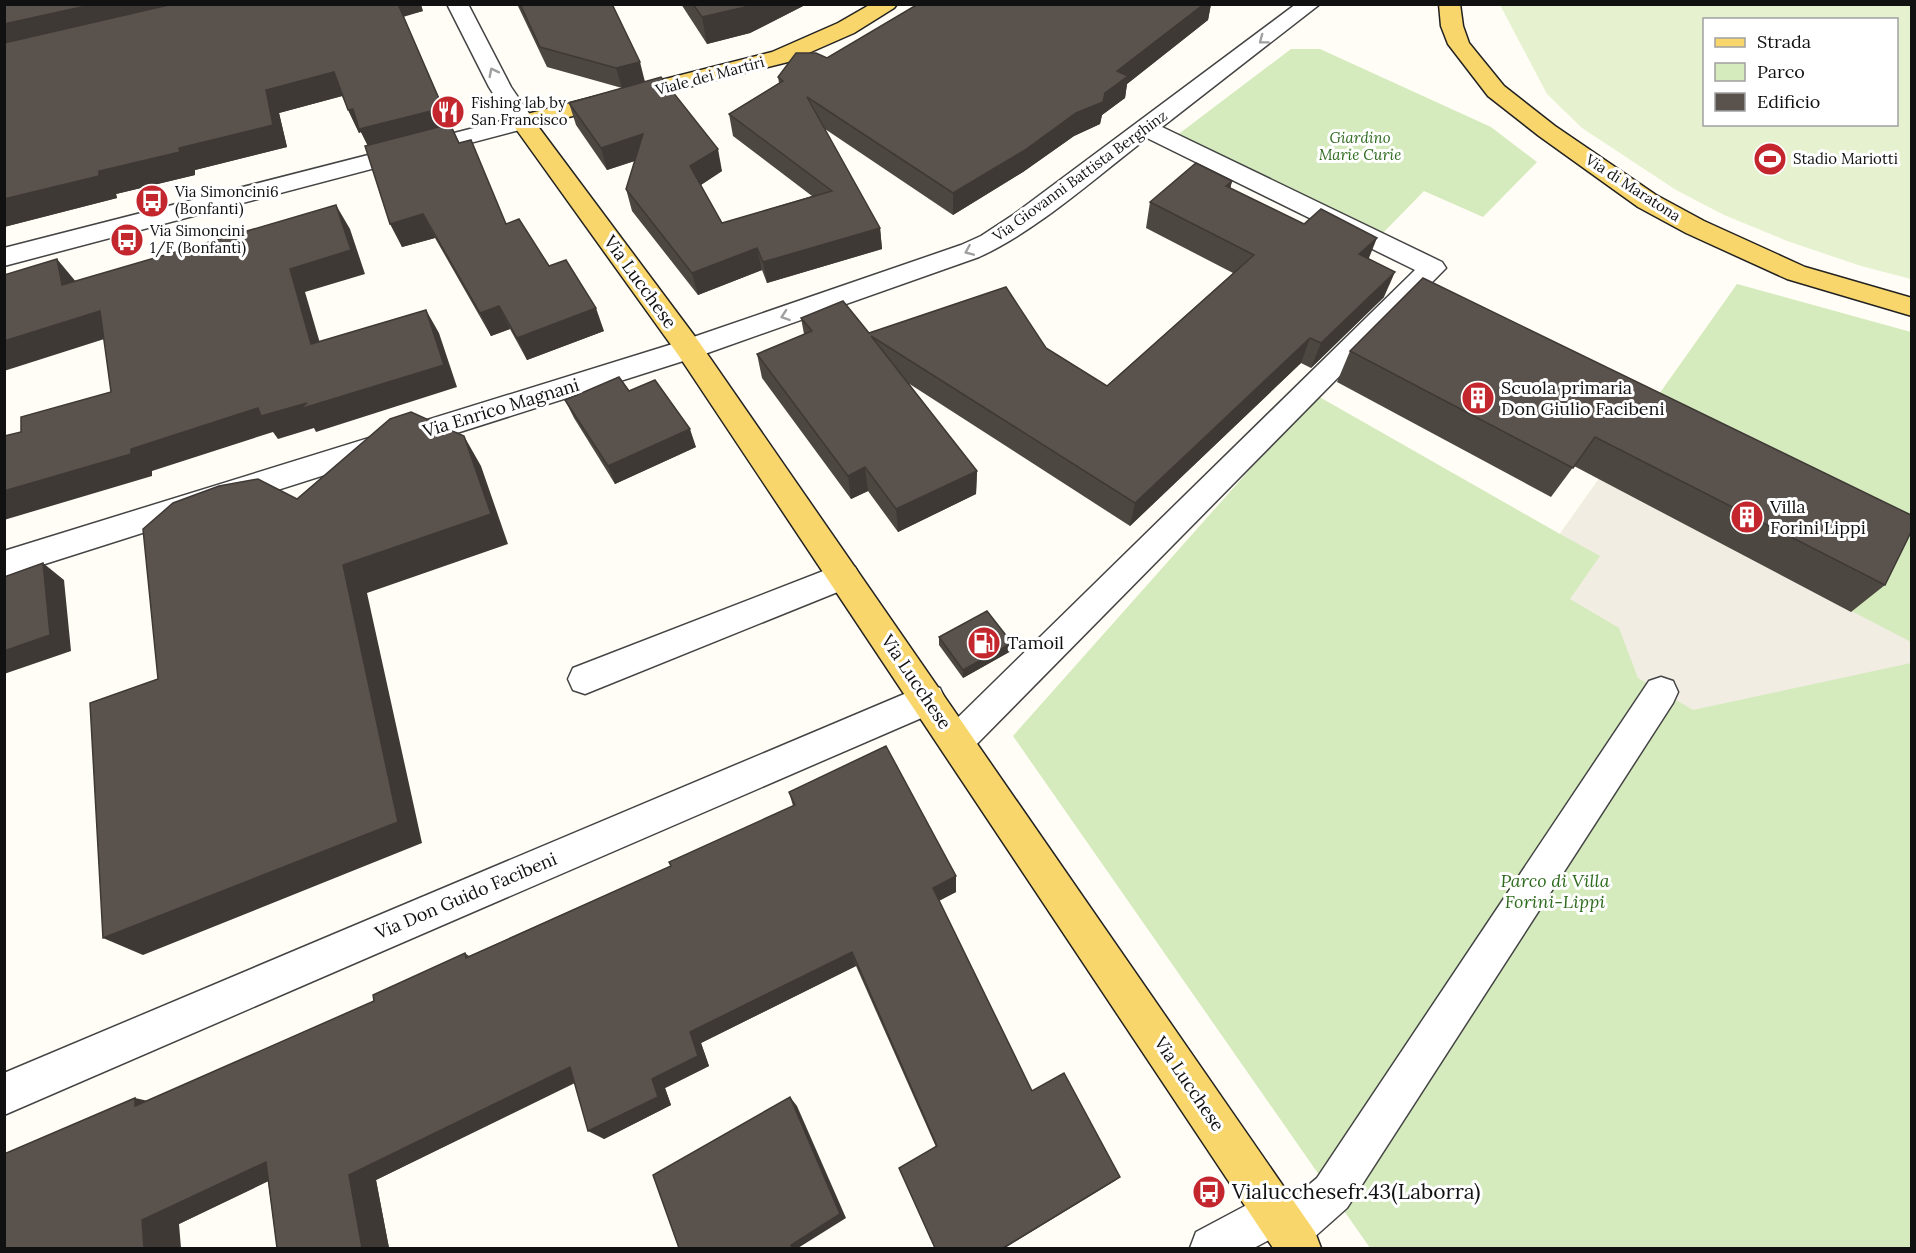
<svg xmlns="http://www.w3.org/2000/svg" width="1916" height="1253" viewBox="0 0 1916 1253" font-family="Lora,serif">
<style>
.green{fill:#d5ebbd}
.pitch{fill:#e6f2cf;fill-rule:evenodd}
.plaza{fill:#f1ede2}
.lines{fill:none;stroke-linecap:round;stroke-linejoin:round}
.minor-casing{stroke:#444;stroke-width:3}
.major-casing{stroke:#222;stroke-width:3}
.minor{fill:#fff;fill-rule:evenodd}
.major{fill:#f9d66b;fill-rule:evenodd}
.wall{fill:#4d4742}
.shaded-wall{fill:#3f3936}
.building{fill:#5a524d;stroke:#3f3936;stroke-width:1.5}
.oneway{stroke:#a0a0a0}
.labels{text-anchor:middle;stroke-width:6;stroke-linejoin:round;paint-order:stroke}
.far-street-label{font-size:15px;fill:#111;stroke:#fff}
.far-poi-label{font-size:15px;fill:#111;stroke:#fff;text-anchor:start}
.far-park-label{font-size:15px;font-style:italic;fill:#2f6b1f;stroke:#fff}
.street-label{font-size:18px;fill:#111;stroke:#fff}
.poi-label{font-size:18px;fill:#111;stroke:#fff;text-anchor:start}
.park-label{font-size:18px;font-style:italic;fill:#2f6b1f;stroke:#fff}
.near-poi-label{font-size:21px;fill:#111;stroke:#fff;text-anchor:start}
</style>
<rect width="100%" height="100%" fill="#fffdf5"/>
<!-- green -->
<g class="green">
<path d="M1291,49H1320L1491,127L1537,162L1483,217L1424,191L1380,236L1176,136Z"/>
<path d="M1737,284L1911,332V1248H1370L1013,736L1316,395L1560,534Z"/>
</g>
<!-- pitch -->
<path class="pitch" d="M1500,5H1911V279L1861,266L1787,241L1724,215L1676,190L1582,128L1547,94ZM1704,20H1896V124H1704Z"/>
<!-- plaza -->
<path class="plaza" d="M1599,479L1911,642V663L1693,710L1638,678L1619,628L1570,599L1600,556L1560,534Z"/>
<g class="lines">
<defs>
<g id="minor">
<path d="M447,4H468L511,87L535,122L531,127L4,266V248L509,119L489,87Z"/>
<path d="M1296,4H1320L1162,127L1442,262L1446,268L968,753L956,758L944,753L938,742L944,731L1415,270L1147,138C1095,178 1038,230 979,257L699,356L4,577V551L679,342L961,245L981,236L1013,215Z"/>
<path d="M844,563L855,567L860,576L855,585L585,694L573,690L568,679L573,668Z"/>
<path d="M1661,677L1673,681L1678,692L1673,703L1347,1208L1302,1248H1274L1269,1240L1254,1248H1190L1196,1232L1275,1190L1291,1196L1292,1199L1317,1178L1649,681Z"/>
<path d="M928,684L940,688L945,699L940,710L4,1115V1073Z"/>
</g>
<g id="major">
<path d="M871,4H897L894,8L854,33L788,62L537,125L699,342L1315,1232L1321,1248H1273L679,356L511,122L515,117L772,52L838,23Z"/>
<path d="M1439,4H1460L1463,26L1469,43L1504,86L1555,126L1656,195L1704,221L1805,267L1912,298V316L1787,279L1686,233L1638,207L1539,136L1488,96L1448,44L1441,26Z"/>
</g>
</defs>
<!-- minor casing -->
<use href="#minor" class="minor-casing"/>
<!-- major casing -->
<use href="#major" class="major-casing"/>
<!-- minor -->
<use href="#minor" class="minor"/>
<!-- major -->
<use href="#major" class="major"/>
</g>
<!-- wall -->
<g class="wall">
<path d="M4,4L423,11L403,16L459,143L506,224L549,266L604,331L527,360L510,329L491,336L435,238L402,247L368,146L361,132L359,133L342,96L279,113L287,147L195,170V175L116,194L117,198L4,227Z"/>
<path d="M517,4H612L645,82L722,171L701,185L722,223L812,196L733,136L729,114L779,83L778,77L827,58L918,4H1211L1208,20L1127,84L1125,98L1102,115L1100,124L1074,136L1023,172L953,215L825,129L880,228L882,249L767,283L762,270L698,295L632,211L626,189L635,161L607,170L576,125L569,103L622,88L547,67Z"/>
<path d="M681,4H807L750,33L707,44Z"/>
<path d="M1232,181L1230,188L1369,259L1384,297L1311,368L1301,363L1130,526L908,383L977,471L976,494L898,532L868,491L851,499L762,378L757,354L804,334L801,318L869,333L1046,348L1107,386L1233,273L1146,228L1150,202Z"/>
<path d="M1423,278L1885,585L1851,612L1574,466L1551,497L1337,382L1350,351Z"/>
<path d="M629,391L696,447L615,484L574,418L565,400Z"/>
<path d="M939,637L1012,643L1011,651L963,678L939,645Z"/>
<path d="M789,792L956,876V892L939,901L1032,1091L1120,1177L1113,1182L936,1147L856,966L701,1043L709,1066L665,1088L671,1105L604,1139L575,1083L376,1180L389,1248H277L268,1181L179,1224L147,1101L374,1001L465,953L469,956L671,866L793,806Z"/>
</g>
<!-- shaded-wall -->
<g class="shaded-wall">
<path d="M95,4H211L4,51V24Z"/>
<path d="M398,4H421L423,11L403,17Z"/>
<path d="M750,4H807L750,33L707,44L702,17Z"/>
<path d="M1204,4H1211L1208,20L1127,84L1125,98L1102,115L1100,124L1074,136L1023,172L953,215V193L1117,71Z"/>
<path d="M640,62L645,82L622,88L616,68Z"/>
<path d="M334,72L346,95L279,113L287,147L195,170V175L116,194L117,198L4,227V199L179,148L266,90Z"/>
<path d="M443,108L453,131L371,152L361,132L359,133L348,110L353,109Z"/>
<path d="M643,134L649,156L607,170L601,148Z"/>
<path d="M718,149L722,171L696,188L690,166Z"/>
<path d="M1232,181L1226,207V186Z"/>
<path d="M336,205L350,229L365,274L305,292L327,367L311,344L290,269Z"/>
<path d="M423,214L435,238L402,247L390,224Z"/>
<path d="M880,228L882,249L767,283L763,262Z"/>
<path d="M1377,238L1367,263L1359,254Z"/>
<path d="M757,248L762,270L698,295L692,273Z"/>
<path d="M57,259L77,283L62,285Z"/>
<path d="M1395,272L1384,297L1311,368L1321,343Z"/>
<path d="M499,306L510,329L491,336L480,313Z"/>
<path d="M596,308L604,331L527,360L517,338Z"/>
<path d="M426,310L439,333L457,387L316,432L314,428L278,439L273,432L152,471V476L4,520V491Z"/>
<path d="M100,311L120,334L4,371V341Z"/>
<path d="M1310,338L1301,363L1130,526L1135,503Z"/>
<path d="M690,429L696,447L615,484L608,466Z"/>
<path d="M464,436L481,466L508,544L367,593L422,843L143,955L103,938L343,565Z"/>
<path d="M865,467L868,491L851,499L848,476Z"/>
<path d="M977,471L976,494L898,532L896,509Z"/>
<path d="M43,563L64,580L71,651L4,674V651Z"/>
<path d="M1012,643L1011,651L963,678V670Z"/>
<path d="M956,876V892L934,903L933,888Z"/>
<path d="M852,952L856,966L701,1043L709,1066L665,1088L671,1105L604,1139L588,1131L652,1079L690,1032Z"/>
<path d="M570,1067L586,1077L376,1180L389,1248H362L349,1175Z"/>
<path d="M790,1097L797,1106L846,1218L798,1248H799H792L791,1245Z"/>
<path d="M135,1098L170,1106H135Z"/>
<path d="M266,1162L296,1168L179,1224L181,1248H144L142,1220Z"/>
<path d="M1120,1177L1113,1182L1005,1248H1003Z"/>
</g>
<!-- building -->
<g class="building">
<path d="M4,4H95L4,24Z"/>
<path d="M173,4H398L443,108L359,129L353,109L348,110L334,72L266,90L273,125L179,148L180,152L99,171V176L4,199V43Z"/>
<path d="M520,4H612L640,62L616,68L540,47Z"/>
<path d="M693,4H750L745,7L702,17Z"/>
<path d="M918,4H1204L1117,71L1128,76L1105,93L1103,102L1076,113L1025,150L953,193L807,97L880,228L763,262L757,248L692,273L626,189L643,134L601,148L569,103L661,77L718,149L690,166L722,223L832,191L729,114L783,81L778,77L796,53H816L827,58Z"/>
<path d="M450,124L459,143L471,140L506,224L519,219L549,266L566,260L596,308L517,338L499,306L480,313L423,214L390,224L365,146Z"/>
<path d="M1196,163L1232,181L1226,186L1304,224L1321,209L1377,238L1359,254L1395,272L1321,343L1310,338L1135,503L871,336L977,471L896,509L865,467L848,476L757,354L812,331L801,318L843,301L869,333L1006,287L1046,348L1107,386L1254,255L1150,202Z"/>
<path d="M336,205L351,250L290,269L311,344L426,310L444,365L300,409L307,403L261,416L258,408L131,449V454L4,491V436L21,432V417L111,392L100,311L4,341V275L57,259L62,285Z"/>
<path d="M1423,278L1911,515V532L1885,585L1595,437L1573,468L1350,351Z"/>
<path d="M619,377L629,391L655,380L690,429L608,466L565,400Z"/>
<path d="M411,412L464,436L491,514L343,565L398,822L103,938L90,703L158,679L143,529L173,503L219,486L258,479L297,499L390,419Z"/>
<path d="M43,563L50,635L4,651V577Z"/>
<path d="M987,611L1012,643L963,670L939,637Z"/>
<path d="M886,746L956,876L933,888L1032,1091L1064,1073L1120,1177L1003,1248H935L899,1168L937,1146L852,952L690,1032L698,1056L652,1079L658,1097L588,1131L570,1067L349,1175L362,1248H277L266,1162L142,1220L144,1248H4V1154L135,1098V1106L374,1001L373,995L465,953L466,958L671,866L669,862L795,805L789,792Z"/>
<path d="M790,1097L840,1214L791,1245L792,1248H679L653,1175Z"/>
</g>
<!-- one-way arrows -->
<defs><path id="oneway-chevron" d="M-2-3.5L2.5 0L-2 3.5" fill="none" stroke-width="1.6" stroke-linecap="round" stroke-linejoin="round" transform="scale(1.5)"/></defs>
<g class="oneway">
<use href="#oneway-chevron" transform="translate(1263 40) rotate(143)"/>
<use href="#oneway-chevron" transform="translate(493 72) rotate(-117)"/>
<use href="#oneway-chevron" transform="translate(969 251) rotate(157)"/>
<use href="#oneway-chevron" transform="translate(785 316) rotate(161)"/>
</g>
<!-- icons -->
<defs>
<symbol id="restaurant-disc" viewBox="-11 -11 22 22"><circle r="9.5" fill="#c4262e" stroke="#fff"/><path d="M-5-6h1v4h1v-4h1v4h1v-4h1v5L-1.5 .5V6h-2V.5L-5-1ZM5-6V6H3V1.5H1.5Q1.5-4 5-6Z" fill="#fff"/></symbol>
<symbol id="stadium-disc" viewBox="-11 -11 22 22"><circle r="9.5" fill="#c4262e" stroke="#fff"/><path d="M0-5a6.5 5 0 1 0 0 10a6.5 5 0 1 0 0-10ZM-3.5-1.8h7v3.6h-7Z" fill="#fff"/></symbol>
<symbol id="bus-disc" viewBox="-11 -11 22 22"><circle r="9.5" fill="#c4262e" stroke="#fff"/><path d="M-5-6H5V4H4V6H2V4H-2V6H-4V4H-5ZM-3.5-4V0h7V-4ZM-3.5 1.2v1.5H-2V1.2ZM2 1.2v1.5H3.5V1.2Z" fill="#fff"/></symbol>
<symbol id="building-disc" viewBox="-11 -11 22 22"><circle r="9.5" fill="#c4262e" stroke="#fff"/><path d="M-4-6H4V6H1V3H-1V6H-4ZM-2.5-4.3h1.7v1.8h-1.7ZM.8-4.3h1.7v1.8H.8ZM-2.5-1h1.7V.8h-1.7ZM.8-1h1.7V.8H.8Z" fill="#fff"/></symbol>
<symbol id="fuel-disc" viewBox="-11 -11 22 22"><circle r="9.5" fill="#c4262e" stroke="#fff"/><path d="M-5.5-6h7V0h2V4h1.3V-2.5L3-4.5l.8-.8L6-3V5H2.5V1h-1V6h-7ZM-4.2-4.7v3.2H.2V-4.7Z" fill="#fff"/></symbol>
</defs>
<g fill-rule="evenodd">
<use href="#restaurant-disc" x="429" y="93" width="38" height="38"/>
<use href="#stadium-disc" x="1751" y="140" width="38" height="38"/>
<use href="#bus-disc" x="133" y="182" width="38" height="38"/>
<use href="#bus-disc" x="108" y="221" width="38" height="38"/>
<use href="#building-disc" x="1459" y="379" width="38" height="38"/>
<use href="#building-disc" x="1728" y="498" width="38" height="38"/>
<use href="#fuel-disc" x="965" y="624" width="38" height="38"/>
<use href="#bus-disc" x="1190" y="1173" width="38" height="38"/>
</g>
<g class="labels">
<!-- far-street labels -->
<g class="far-street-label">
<text transform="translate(710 76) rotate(-15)" y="5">Viale dei Martiri</text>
<text transform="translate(1080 176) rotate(-36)" y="5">Via Giovanni Battista Berghinz</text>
<text transform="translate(1633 188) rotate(33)" y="5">Via di Maratona</text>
</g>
<!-- far-poi labels -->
<g class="far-poi-label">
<text x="471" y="108">Fishing lab by<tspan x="471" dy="17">San Francisco</tspan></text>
<text x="1793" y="164">Stadio Mariotti</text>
<text x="175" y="197">Via Simoncini6<tspan x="175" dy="17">(Bonfanti)</tspan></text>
<text x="150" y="236">Via Simoncini<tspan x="150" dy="17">1/F (Bonfanti)</tspan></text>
</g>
<!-- far-park labels -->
<g class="far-park-label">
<text x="1360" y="143">Giardino<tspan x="1360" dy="17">Marie Curie</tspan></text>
</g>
<!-- street labels -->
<g class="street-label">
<text transform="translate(640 282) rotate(54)" y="6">Via Lucchese</text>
<text transform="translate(501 408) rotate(-17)" y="6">Via Enrico Magnani</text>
<text transform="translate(916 682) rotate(56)" y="6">Via Lucchese</text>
<text transform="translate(466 896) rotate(-23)" y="6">Via Don Guido Facibeni</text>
<text transform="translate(1189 1084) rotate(56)" y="6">Via Lucchese</text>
</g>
<!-- poi labels -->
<g class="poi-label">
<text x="1501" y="394">Scuola primaria<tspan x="1501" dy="21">Don Giulio Facibeni</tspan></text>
<text x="1770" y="513">Villa<tspan x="1770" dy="21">Forini Lippi</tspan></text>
<text x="1007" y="649">Tamoil</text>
</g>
<!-- park labels -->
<g class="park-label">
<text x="1555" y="887">Parco di Villa<tspan x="1555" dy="21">Forini-Lippi</tspan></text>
</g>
<!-- near-poi labels -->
<g class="near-poi-label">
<text x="1232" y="1199">Vialucchesefr.43(Laborra)</text>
</g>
</g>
<!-- border -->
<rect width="1916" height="1253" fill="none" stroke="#111111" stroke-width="12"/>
<!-- legend -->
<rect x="1703" y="18" width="195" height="108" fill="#ffffff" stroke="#a0a0a0" stroke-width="1.5"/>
<rect x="1715" y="38" width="30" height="9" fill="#f9d66b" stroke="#a0a0a0" stroke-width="1.5"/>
<text x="1757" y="48" font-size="18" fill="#111111">Strada</text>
<rect x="1715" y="63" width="30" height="18" fill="#d5ebbd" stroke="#a0a0a0" stroke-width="1.5"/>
<text x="1757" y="78" font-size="18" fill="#111111">Parco</text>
<rect x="1715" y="93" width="30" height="18" fill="#5a524d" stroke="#a0a0a0" stroke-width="1.5"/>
<text x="1757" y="108" font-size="18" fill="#111111">Edificio</text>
</svg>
